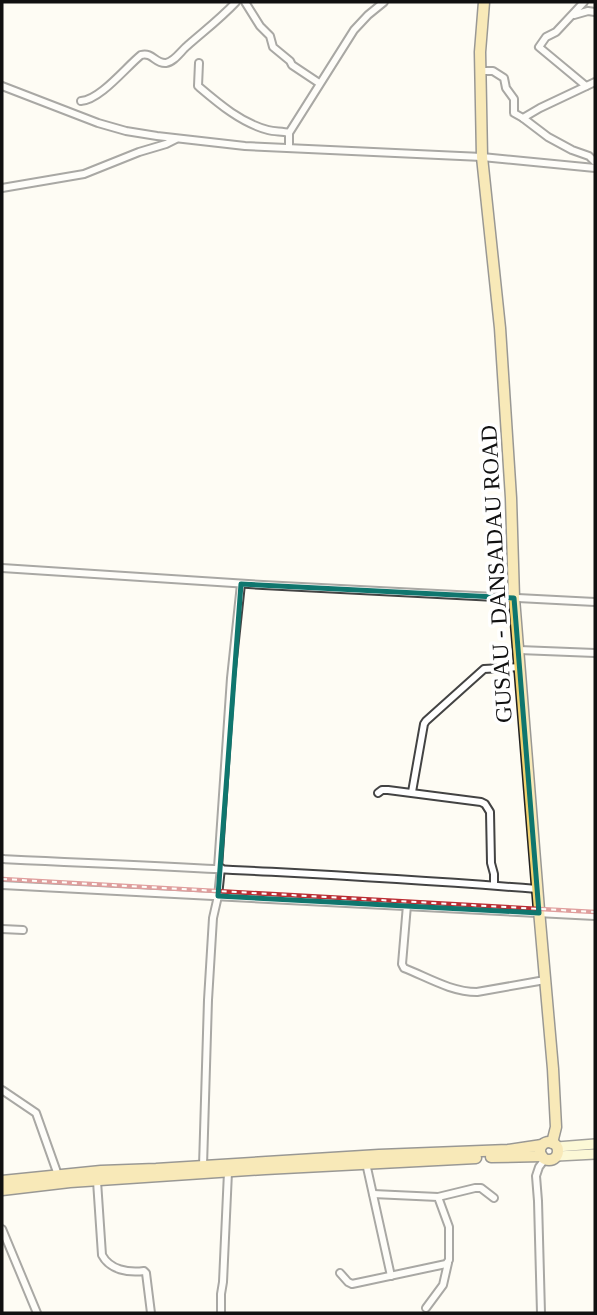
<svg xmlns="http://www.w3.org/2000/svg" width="597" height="1315" viewBox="0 0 597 1315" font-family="'Times New Roman',serif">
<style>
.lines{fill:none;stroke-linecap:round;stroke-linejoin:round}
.street-casing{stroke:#434343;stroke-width:10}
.secondary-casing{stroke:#323232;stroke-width:12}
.primary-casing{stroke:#212121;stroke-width:13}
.street{stroke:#fff;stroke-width:6}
.secondary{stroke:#fbf3b2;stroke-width:9}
.primary{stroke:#f2d370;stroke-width:10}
.rail-casing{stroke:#bb2d33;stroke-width:4.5}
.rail{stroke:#fff;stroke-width:2;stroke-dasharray:5;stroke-linecap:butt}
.marked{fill:none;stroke:#0f766e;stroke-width:5;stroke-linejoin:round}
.labels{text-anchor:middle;stroke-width:7;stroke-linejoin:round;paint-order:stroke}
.street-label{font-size:23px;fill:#101010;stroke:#fff}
</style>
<rect width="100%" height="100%" fill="#fefcf4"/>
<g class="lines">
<defs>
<g id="street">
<path d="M245,2L260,26L270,36L273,47L290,61L292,65L319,83"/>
<path d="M584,2L556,32L546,37L539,47L586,86"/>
<path d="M574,15L588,11L595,12"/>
<path d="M199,63L198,86C218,103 241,123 268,130C275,132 282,131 289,133"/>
<path d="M482,71H493L504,78L506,88L514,99V113L523,118L548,137L572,150L589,156L595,162"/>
<path d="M2,86L98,123L126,131L157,136L245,146L482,157L595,168"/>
<path d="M81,101C100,100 126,67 141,55C153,52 155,64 166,63C174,62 181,51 187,46C204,31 220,19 236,2"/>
<path d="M523,118L540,108L595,82"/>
<path d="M289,148V133L354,30L368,15L384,2"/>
<path d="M2,188L84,174L139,152L166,144L176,139"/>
<path d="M2,568L263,585L595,602"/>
<path d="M519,650L595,653"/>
<path d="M412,792L424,724L426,721L484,669L520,667"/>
<path d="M378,793L382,790H388L481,802L485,804L490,812L491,863L494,874V885"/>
<path d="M2,859C180,867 359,875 537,889"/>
<path d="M218,868L231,678L241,584"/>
<path d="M2,885L595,916"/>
<path d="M407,905L402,964L404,968C427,977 451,992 477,992L545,980"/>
<path d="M2,929L23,930"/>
<path d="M2,1090L36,1113L58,1175"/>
<path d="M366,1163L391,1276"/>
<path d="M203,1166L208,1000L213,918L218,896L221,868"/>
<path d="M97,1181L102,1255C110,1270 128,1273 144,1271L146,1273L151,1313"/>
<path d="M438,1197L475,1188H481L494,1198"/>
<path d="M2,1229L37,1313"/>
<path d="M340,1273L348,1282L352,1284L446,1264L449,1260V1227L438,1197L373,1194"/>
<path d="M426,1308L443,1285L448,1263"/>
<path d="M221,1313V1294L223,1282L228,1172"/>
<path d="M541,1313L538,1201L536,1176L539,1167L545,1159"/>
</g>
<g id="secondary">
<path d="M557,1147L595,1144"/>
<path d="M557,1156L595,1154"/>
</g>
<g id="primary">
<path d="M484,2L480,52L482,157L500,328L511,498L514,598L539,910L553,1069L556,1127L552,1143"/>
<circle cx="549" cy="1151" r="9"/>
<path d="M491,1157L542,1156"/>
<path d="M2,1181L101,1171L156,1169L379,1155L508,1150L542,1145"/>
<path d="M2,1190L70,1182L265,1169L476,1158"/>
</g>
</defs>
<!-- street casing -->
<use href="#street" class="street-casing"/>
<!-- secondary casing -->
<use href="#secondary" class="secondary-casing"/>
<!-- primary casing -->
<use href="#primary" class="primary-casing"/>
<!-- street -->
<use href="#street" class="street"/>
<!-- secondary -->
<use href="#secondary" class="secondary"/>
<!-- primary -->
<use href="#primary" class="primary"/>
<defs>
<path id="rail" d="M2,879L595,912"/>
</defs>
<!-- rail casing -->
<use href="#rail" class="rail-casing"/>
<!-- rail -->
<use href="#rail" class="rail"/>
</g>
<!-- marked area -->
<path d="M0 0H597V1315H0ZM241,584L514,598L539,913L218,896Z" fill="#fefcf4" fill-opacity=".55" fill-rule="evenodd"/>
<path class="marked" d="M241,584L514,598L539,913L218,896Z"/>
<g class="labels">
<!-- street labels -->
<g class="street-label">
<text transform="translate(496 574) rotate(-93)" y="8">GUSAU - DANSADAU ROAD</text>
</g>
</g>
<!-- border -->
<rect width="597" height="1315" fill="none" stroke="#101010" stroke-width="7"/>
</svg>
